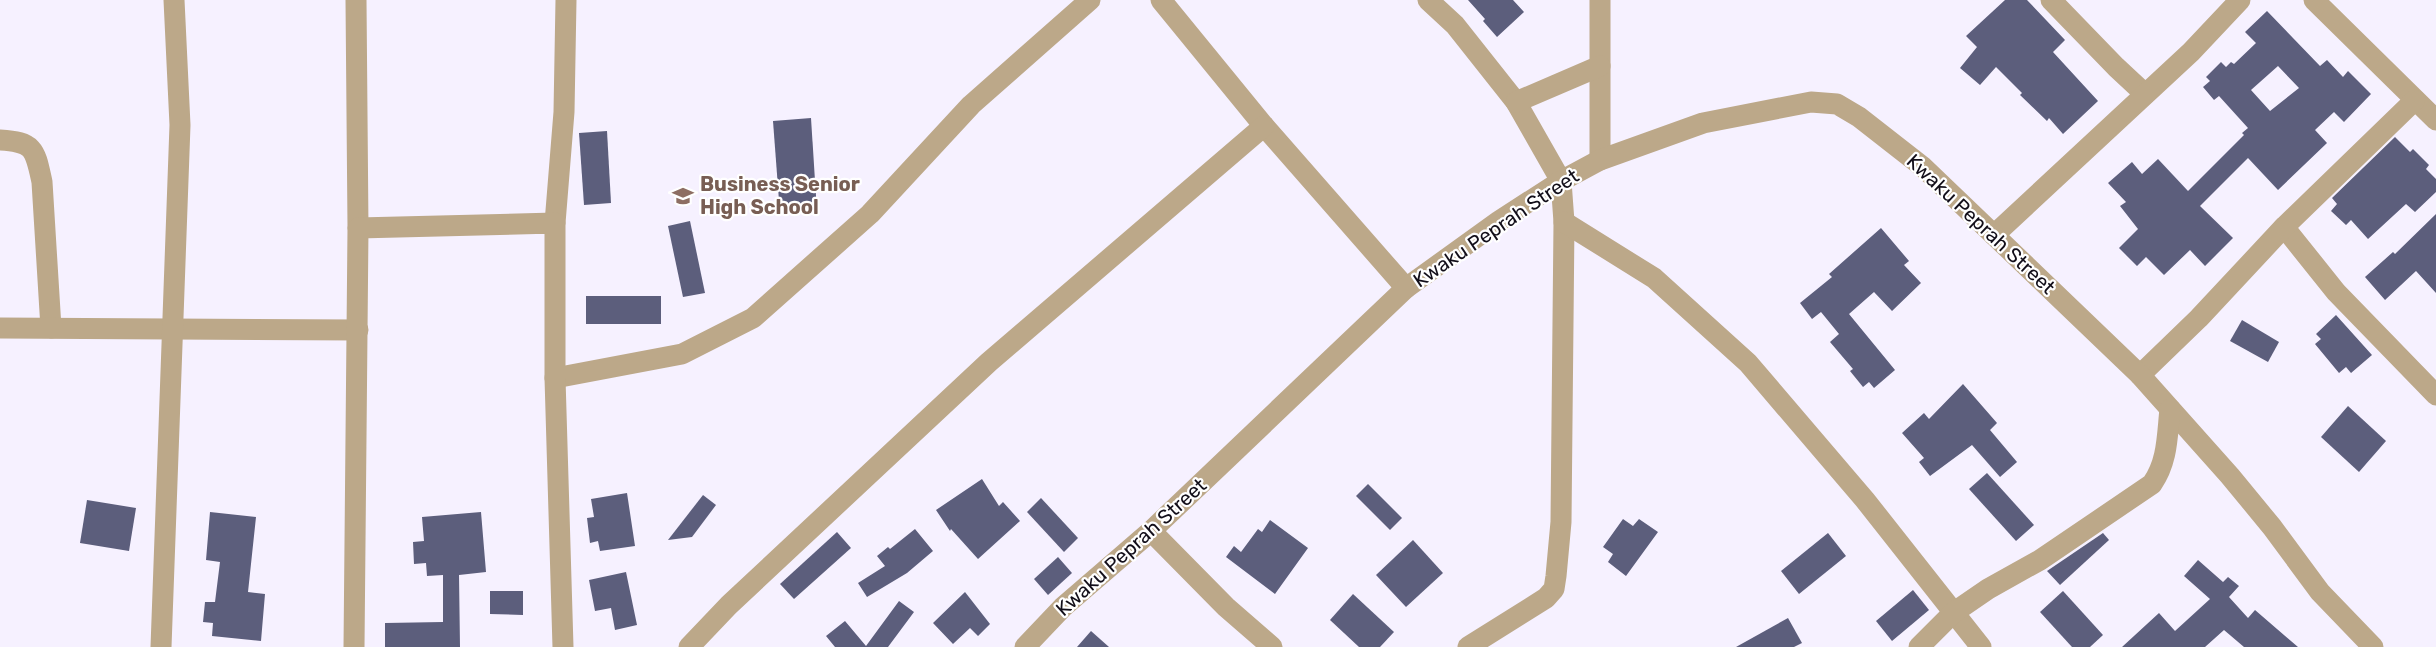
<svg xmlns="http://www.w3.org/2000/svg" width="2436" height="647" viewBox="0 0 2436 647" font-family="Rubik,sans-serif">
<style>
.building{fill:#5c5e7c;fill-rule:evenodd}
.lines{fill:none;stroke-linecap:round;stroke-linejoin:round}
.minor{stroke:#bca889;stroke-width:21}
.labels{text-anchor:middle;stroke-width:4.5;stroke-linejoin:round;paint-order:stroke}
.education-label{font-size:20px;font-weight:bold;fill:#785e54;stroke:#fff;text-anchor:start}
.street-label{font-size:20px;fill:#120e19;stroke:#fff}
</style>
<rect width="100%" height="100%" fill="#f6f1ff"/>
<!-- building -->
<g class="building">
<path d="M1468,0H1513L1524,12L1497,37L1483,21L1485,19Z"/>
<path d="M2005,0H2027L2065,40L2053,52L2098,101L2063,134L2049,118L2047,121L2020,95L2022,93L1996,67L1980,85L1960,68L1977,47L1966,36Z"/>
<path d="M2267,11L2320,66L2327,60L2343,77L2348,71L2371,94L2344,122L2334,112L2315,130L2327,143L2278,190L2248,158L2200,206L2233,238L2205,266L2190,250L2164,275L2146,257L2137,266L2119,248L2138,229L2120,206L2126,202L2108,183L2132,162L2142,174L2158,159L2188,191L2244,135L2242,133L2248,128L2219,96L2214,100L2203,87L2210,81L2206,77L2221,62L2226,67L2231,62L2234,64L2256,43L2245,32ZM2278,66L2299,88L2270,111L2251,90Z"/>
<path d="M811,118L817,212L780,214L773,121Z"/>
<path d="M607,131L611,203L584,205L579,133Z"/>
<path d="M2395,137L2410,152L2413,149L2429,165L2426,169L2436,179V192L2415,212L2406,204L2368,239L2351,220L2346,225L2331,211L2337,204L2332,198Z"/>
<path d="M2436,214V293L2416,271L2385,300L2365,277L2393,252L2395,254Z"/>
<path d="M690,221L705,293L683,297L668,226Z"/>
<path d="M1881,228L1909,261L1904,265L1921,283L1892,311L1874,292L1849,314L1895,370L1874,388L1869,382L1863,387L1850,371L1853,369L1830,342L1839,334L1821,312L1812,319L1800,303L1832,277L1829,274Z"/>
<rect x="586" y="296" width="75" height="28"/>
<path d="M2336,315L2372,355L2351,373L2346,367L2339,373L2315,344L2321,339L2316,334Z"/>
<path d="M2242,320L2279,342L2268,362L2230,341Z"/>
<path d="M1963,384L1997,423L1990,430L2017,462L2000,477L1972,445L1930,476L1919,462L1924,458L1902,433L1924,413L1929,419Z"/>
<path d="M2348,406L2386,441L2359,472L2321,437Z"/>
<path d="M1987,473L2034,525L2016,541L1969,489Z"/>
<path d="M982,479L999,506L1003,502L1020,521L978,559L951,529L950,531L936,510Z"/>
<path d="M1368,484L1402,518L1390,530L1356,496Z"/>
<path d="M627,493L635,546L600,551L598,541L590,543L587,518L594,517L591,499Z"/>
<path d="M703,495L716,505L692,537L668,540Z"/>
<path d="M1041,498L1078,538L1064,552L1027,512Z"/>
<path d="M87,500L136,508L129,551L80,543Z"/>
<path d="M210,512L256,517L248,592L265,594L261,641L212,636L213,623L203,622L205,602H215L220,562L206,560Z"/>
<path d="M481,512L486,572L459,575L460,647H385V623L443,622V575L427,576L426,563L414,564L413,542L424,541L422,517Z"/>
<path d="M1623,519L1633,526L1639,519L1658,532L1626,576L1608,562L1613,554L1603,547Z"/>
<path d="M1270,520L1308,548L1275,594L1226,557L1234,546L1241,552L1258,529L1262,532Z"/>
<path d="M915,529L933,551L907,573L867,597L858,583L885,566L877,556L888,547L890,549Z"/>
<path d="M837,532L851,548L794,599L780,584Z"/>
<path d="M1828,533L1846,556L1799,594L1781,571Z"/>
<path d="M2103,533L2109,540L2060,585L2047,571Z"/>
<path d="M1413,540L1443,573L1406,607L1376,575Z"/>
<path d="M1058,557L1072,573L1048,595L1034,579Z"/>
<path d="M2198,560L2223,582L2228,577L2239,586L2229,597L2248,618L2255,610L2298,647H2244L2224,630L2205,647H2122L2159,613L2175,631L2210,599L2184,576Z"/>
<path d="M626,572L637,625L615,630L611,608L595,611L589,580Z"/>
<path d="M1913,590L1929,610L1892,641L1876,621Z"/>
<path d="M490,591H523V615L490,614Z"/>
<path d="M2063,591L2103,635L2090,647H2072L2040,612Z"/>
<path d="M965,592L990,624L978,636L970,628L953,644L933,623Z"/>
<path d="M1353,594L1394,632L1380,647H1359L1330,620Z"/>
<path d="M899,601L914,612L888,647H835L826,636L845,621L866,646Z"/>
<path d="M1788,618L1802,643L1794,647H1736Z"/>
<path d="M1091,631L1109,647H1077Z"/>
</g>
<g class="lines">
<!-- minor -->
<g class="minor">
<path d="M356,0L358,228"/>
<path d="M1161,0L1264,126L1406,288"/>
<path d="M1428,0L1455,25L1516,102L1561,181L1564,222L1561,522L1556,576L1554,589L1546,598L1468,647"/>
<path d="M1600,0V160"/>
<path d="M2051,0L2116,67L2145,94"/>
<path d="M2314,0L2436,120"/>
<path d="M1516,102L1600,66"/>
<path d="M0,140C35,142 35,150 42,182L51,328"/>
<path d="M1564,222L1654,278L1748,363L1865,500L1981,647"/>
<path d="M555,223L564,112L566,0"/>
<path d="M2284,227L2336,292L2436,395"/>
<path d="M1994,235L2191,52L2240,0"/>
<path d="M0,328L358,330"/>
<path d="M2140,375L2199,318L2284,227L2415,100"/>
<path d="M555,378L682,354L753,318L870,214L971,105L1090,0"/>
<path d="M1151,531L1226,607L1272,647"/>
<path d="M161,647L180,125L174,0"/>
<path d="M354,647L358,228L555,223V378L563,647"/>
<path d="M689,647L729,605L989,362L1264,126"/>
<path d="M1025,647L1063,607L1151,531L1406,288L1499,221L1561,181L1600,160L1703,123L1811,102L1837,104L1859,117L1923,167L2140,375L2230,476L2272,527L2320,592L2373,647"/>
<path d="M1919,647L1953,613L1988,589L2040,560L2152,484C2168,461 2167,436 2170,409"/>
</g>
</g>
<!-- icons -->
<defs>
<symbol id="school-bare" viewBox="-9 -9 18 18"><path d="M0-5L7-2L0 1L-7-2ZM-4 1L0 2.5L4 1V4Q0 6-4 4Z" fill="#8d6e63" stroke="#fff" stroke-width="2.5" paint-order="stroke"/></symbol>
</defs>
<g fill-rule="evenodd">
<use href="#school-bare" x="668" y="181" width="30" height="30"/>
</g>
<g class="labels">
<!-- education labels -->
<g class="education-label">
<text x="700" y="191">Business Senior<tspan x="700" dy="23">High School</tspan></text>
</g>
<!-- street labels -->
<g class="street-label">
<text transform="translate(1981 224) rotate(43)" y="7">Kwaku Peprah Street</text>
<text transform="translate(1496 228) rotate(-34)" y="7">Kwaku Peprah Street</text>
<text transform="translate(1131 547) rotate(-42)" y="7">Kwaku Peprah Street</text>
</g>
</g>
</svg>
